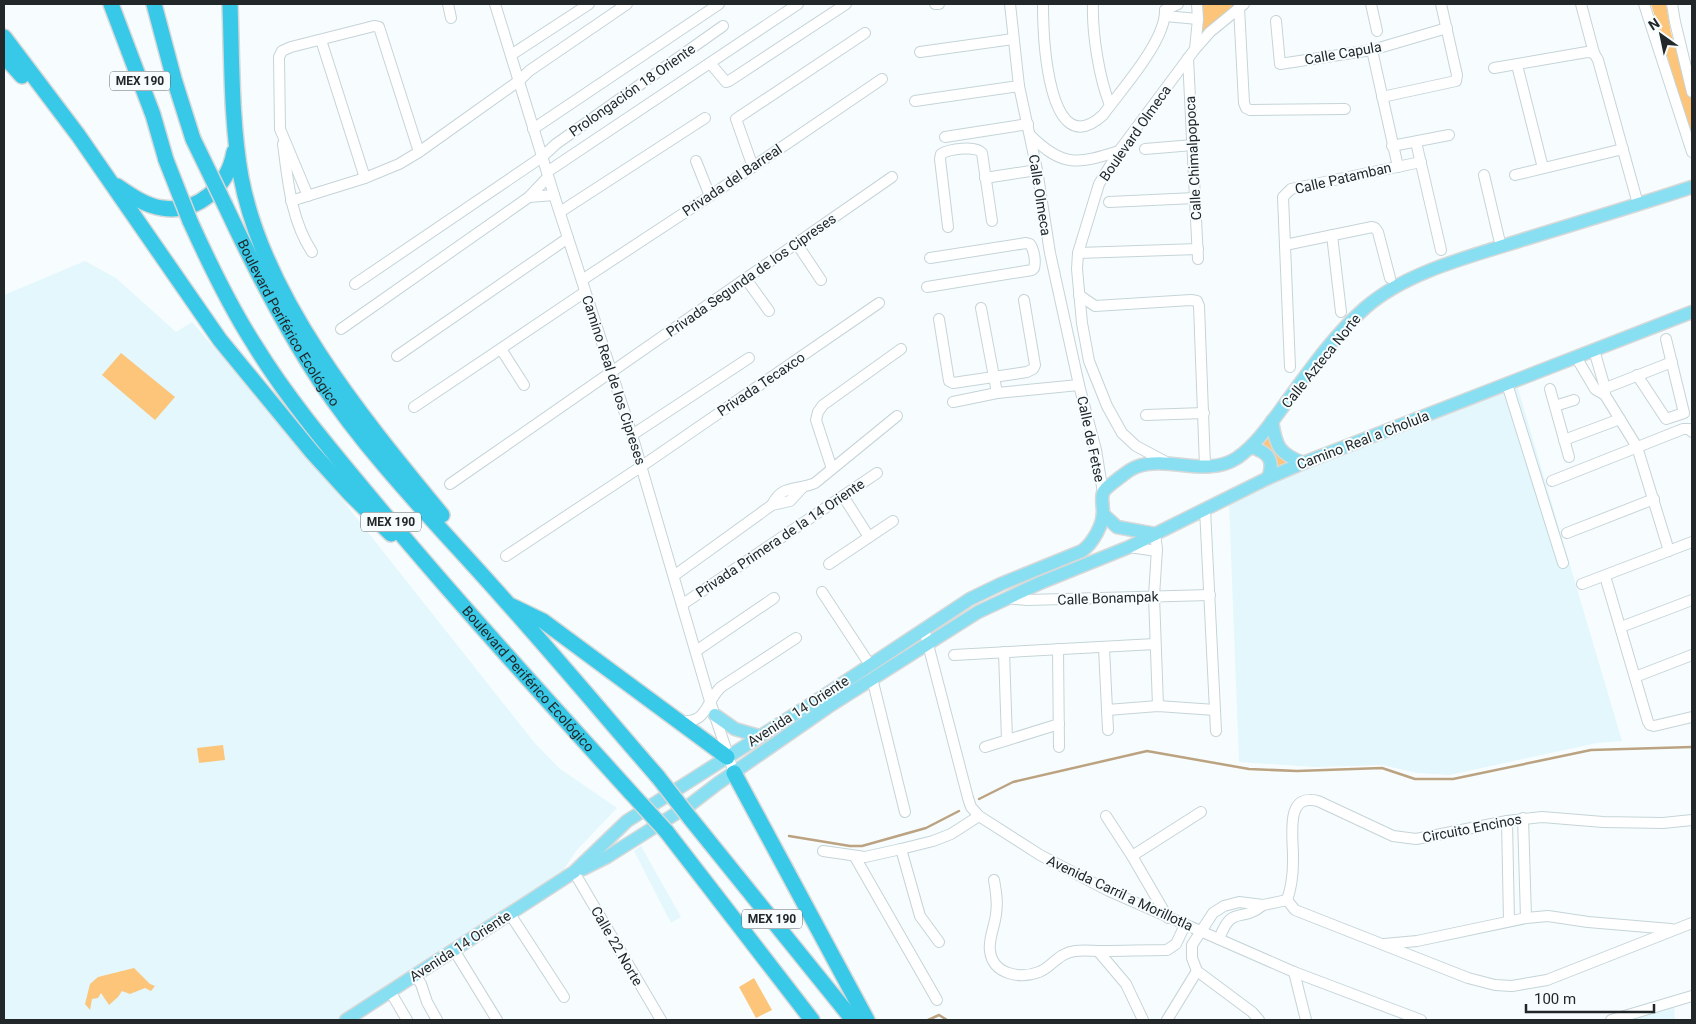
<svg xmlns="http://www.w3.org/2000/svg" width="1696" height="1024" viewBox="0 0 1696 1024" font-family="Roboto,sans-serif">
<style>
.built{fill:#e3f7fd}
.green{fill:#fcc579}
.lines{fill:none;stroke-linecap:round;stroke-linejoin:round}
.stream{stroke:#bba280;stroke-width:2.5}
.minor-casing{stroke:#c5d4d8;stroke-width:12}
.major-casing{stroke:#d7d8d8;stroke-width:15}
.highway-casing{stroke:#d7d8d8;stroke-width:18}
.minor{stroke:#fff;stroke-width:10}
.major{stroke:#88dff2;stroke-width:12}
.highway{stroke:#38c9e9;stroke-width:15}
.highway-bridge-casing{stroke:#d7d8d8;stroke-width:18;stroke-linecap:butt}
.highway-bridge{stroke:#38c9e9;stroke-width:15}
.labels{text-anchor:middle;stroke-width:4;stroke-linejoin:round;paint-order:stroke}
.shield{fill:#f7fdff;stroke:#626869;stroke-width:1}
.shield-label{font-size:12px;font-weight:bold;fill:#222829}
.street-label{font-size:14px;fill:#222829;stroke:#f7fdff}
</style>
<rect width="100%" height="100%" fill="#f7fdff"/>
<!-- built -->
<g class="built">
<path d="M85,261L116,278L176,332L192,322L317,468L534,742L559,768L617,808L576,851L561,874L338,1020H4V295Z"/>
<path d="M1516,382L1622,741L1597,743L1449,775L1418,773L1382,765L1314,767L1239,762L1229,503L1307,467Z"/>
<path d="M641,846L681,917L671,923L634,851Z"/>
<path d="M1674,1004L1675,1020H1633Z"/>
</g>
<!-- green -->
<g class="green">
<path d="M1203,4H1236L1222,15L1204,36H1200Z"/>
<path d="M1651,4H1666L1671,33L1692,99V137Z"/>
<path d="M121,353L175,397L155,420L102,375Z"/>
<path d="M1268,432L1290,463L1277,469L1258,443Z"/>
<path d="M223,745L225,760L199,763L197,748Z"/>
<path d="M134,968L150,984L155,986L151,991L145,988L130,994L122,991L118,997L109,1005L101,993L98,998L92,999L90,1010L85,1004L90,984L98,977Z"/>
<path d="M754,978L772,1010L756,1018L739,987Z"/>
</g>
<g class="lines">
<!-- stream -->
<g class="stream">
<path d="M979,799L1013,782L1147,751L1249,769L1297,771L1382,768L1415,779H1453L1591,750L1692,747"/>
<path d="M789,836L850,846H862L926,828L959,811"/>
<path d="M928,1020L939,1015L947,1020"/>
</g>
<defs>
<g id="minor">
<path d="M448,4L451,18"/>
<path d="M495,4L554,195L632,435L710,701L734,773"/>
<path d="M935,4H939"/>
<path d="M1010,4L1019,86L1037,170L1050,253L1079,385L1096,450L1103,493"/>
<path d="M1043,4C1043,33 1047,166 1103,115C1121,90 1166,41 1165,10"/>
<path d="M1093,4C1092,33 1099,78 1110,105"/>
<path d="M1371,4L1377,31"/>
<path d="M1581,4L1594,53L1598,60L1638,204"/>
<path d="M1644,4L1692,152"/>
<path d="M1672,4L1675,22L1692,92"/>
<path d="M1239,7L1244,103L1246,108L1250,110L1345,109"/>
<path d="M1165,10L1178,4"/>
<path d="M1165,16L1198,19"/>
<path d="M1276,21L1280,64L1372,50L1447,28"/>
<path d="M321,40L365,178"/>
<path d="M1195,49L1198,19L1197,4"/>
<path d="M1372,50L1398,167"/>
<path d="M920,52L1013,39"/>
<path d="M511,55L589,4"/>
<path d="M1188,58L1198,259"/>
<path d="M710,63L726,82L729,81L846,4"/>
<path d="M1517,65L1543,168"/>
<path d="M1494,68L1587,52L1594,53"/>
<path d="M1382,97L1456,81L1457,75L1441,4"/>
<path d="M915,101L1019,86"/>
<path d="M533,129L719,4"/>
<path d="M1030,135C1063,168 1078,164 1119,151"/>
<path d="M945,137L1028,124"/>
<path d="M1416,142L1441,250"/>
<path d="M283,144C288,182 291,220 312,252"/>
<path d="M1392,146L1449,135"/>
<path d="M1145,149L1193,145"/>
<path d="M696,161L710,196"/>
<path d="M753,167L736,119L865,33"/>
<path d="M547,172L798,4"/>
<path d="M1484,175L1501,247"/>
<path d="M1515,175L1623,149"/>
<path d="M985,178L1037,170"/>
<path d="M308,196L280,129L279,57L282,51L291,47L374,26L379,27L419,152"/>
<path d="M529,197L554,195"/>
<path d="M291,201L365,178L399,164L419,152L520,80L529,71L627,4"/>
<path d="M1109,202L1195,198"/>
<path d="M560,212L705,118"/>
<path d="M948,227L940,159L941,154C949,149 976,145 982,153L992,221"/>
<path d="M1332,235L1341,312"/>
<path d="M797,244L821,280"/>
<path d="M1285,245L1372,227L1375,228L1378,232L1390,278"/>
<path d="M1078,253L1198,249"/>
<path d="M746,279L769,311"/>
<path d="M582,280L710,196L882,79"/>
<path d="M355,284L542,157L556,144L723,26"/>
<path d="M927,287L1032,270L1034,268C1036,261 1034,250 1030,244L1026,243L930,258"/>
<path d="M1079,295L1095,306L1191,300L1197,301L1199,306L1205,466"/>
<path d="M981,308L997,393"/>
<path d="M939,319L949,381L953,383L1027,372L1033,369L1035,365L1024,300"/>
<path d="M341,329L529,197L548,177"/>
<path d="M501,349L524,385"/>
<path d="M1594,350L1605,388V394"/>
<path d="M397,356L568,238"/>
<path d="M1576,357L1595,389L1605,395L1637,447L1669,551"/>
<path d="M1290,367L1283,197L1291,189L1421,162"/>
<path d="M1637,375L1666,419L1684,413L1666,339"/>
<path d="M1507,384L1563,563"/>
<path d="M1550,389L1569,457"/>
<path d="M1598,391L1672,362"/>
<path d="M953,402L997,393L1079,385"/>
<path d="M1555,406L1574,400"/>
<path d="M414,407L585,292"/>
<path d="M1146,415L1204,413"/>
<path d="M632,435L749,358"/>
<path d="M1564,440L1620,419"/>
<path d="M1168,463L1136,446L1122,433L1107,406L1089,361L1082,323L1077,269L1078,253L1099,184L1119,151L1195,49L1210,32L1244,4"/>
<path d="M832,469L816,420L818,412L823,405L901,349"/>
<path d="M1552,481L1683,429H1689L1692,432"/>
<path d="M450,484L892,177"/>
<path d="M843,496L869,537"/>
<path d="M772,505C782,484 796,491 815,483L897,416"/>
<path d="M1205,509L1216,731"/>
<path d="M1567,533L1654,499"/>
<path d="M1155,534L1157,549L1154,596L1158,706"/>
<path d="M1129,547L1157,551"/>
<path d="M506,556L642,466L879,303"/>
<path d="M829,564L893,521"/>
<path d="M675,575L772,505L790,501L803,487"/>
<path d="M1605,576L1648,722L1650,725L1654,726L1692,717"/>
<path d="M1582,584L1692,542"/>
<path d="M822,592L870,665"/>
<path d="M1006,598L1027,600L1210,595"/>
<path d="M683,604L877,473"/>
<path d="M1621,627L1692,600"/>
<path d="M924,629L968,798L971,807L979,816L1040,855L1109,891L1294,972L1421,1020"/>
<path d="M1104,648L1108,730"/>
<path d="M1058,649L1059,747"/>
<path d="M696,651L774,598"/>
<path d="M1004,652L1007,740"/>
<path d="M954,655L1155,644"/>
<path d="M1635,677L1692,655"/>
<path d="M872,678L905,812"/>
<path d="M1107,710L1158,706L1215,710"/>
<path d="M680,721C708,724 705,702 721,687L796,638"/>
<path d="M985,747L1059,724"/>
<path d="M1106,816L1132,856L1168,918"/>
<path d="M1523,818L1526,918"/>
<path d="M1507,821L1509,921"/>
<path d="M901,849L920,916L939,942"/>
<path d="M823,851L865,857L901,849L933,841L951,834L979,816"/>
<path d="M1132,856L1201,812"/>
<path d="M855,857L937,1000"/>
<path d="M574,872L661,1020"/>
<path d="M994,880C996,891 998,902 996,914C995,926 988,939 990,951C993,975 1021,979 1039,972C1052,967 1058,953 1075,951C1084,950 1092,951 1102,951C1123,951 1145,950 1167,950L1176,944L1185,925"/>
<path d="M1287,900C1292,886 1293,875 1293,861C1294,840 1283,792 1318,801L1393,836L1416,839L1507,821L1542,817L1603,822L1663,823L1692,820"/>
<path d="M1287,900L1295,910L1468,978L1495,985L1512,986L1547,980L1692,923"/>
<path d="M510,914L564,997"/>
<path d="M1219,939C1233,903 1240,924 1263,905"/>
<path d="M1384,944L1417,941L1526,918L1548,916L1588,922L1671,929"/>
<path d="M454,950L497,1020"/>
<path d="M1098,951L1126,984L1143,1020"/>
<path d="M1294,972L1306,1020"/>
<path d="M415,975L421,984L427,1002L437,1020"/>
<path d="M390,991L407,1020"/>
<path d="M1167,1020L1197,971"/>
<path d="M1259,1020L1252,1012L1197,971L1192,958V945L1213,913L1224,906L1239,902L1263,905L1287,900"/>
<path d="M1611,1020L1692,996"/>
</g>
<g id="major">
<path d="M1272,421C1276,447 1279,453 1303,463"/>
<path d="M1251,447C1268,452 1275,460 1268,478"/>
<path d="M1103,514L1117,527L1155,534"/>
<path d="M715,715L735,729L759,736"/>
<path d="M583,869L607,857L691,804L717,784L828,707L978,612L1040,583L1129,547L1268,478L1303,463L1692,312"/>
<path d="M346,1020L574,872L627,821L822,697L970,599L1001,584L1082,551C1093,543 1103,525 1103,512C1103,506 1101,498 1103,493C1105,488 1110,485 1114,482C1121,477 1128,470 1136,467C1169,455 1206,478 1237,458C1256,445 1271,423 1285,404C1309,371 1334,335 1365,308C1407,271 1473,256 1525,239C1581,222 1637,205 1692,187"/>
</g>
<g id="highway">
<path d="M111,4L153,115L166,160"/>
<path d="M154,4L174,79L193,139"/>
<path d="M230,4C232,60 231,122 241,177C264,300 364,420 442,515"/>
<path d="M4,37L78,135L220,340L312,452L350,494L391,534"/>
<path d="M4,56L22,76"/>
<path d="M117,186C130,195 146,206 162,208C198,214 228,186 234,152"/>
<path id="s1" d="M225,205C253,265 283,325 320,381C372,459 440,527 502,597C555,656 606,717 658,777"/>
<path id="s2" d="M190,221C209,263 229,305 254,344C290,403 336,456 380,509C461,606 547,700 632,794"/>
<path d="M512,606L543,621L727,757"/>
<path d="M734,773L867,1020"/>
<path d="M690,818L853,1020"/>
<path d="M666,831L812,1020"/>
</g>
</defs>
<!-- minor casing -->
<use href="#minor" class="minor-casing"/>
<!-- major casing -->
<use href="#major" class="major-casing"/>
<!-- highway casing -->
<use href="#highway" class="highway-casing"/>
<!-- minor -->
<use href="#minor" class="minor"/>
<!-- major -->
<use href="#major" class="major"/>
<!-- highway -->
<use href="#highway" class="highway"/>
<defs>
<g id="highway-bridge">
<path d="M193,139L225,205"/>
<path d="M166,160L190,221"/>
<path d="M658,777L690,818"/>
<path d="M632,794L666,831"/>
</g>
</defs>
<!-- highway-bridge casing -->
<use href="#highway-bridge" class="highway-bridge-casing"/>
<!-- highway-bridge -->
<use href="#highway-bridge" class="highway-bridge"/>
</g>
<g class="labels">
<!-- shield labels -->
<g class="shield">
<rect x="110" y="71.5" width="60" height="19" rx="4"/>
<rect x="361" y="512.5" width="60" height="19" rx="4"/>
<rect x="742" y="909.5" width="60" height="19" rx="4"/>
</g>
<g class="shield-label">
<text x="140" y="85">MEX 190</text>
<text x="391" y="526">MEX 190</text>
<text x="772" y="923">MEX 190</text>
</g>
<!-- street labels -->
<g class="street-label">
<text transform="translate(1343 53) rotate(-10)" y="5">Calle Capula</text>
<text transform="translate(632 90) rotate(-35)" y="5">Prolongación 18 Oriente</text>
<text transform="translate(1135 133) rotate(-55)" y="5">Boulevard Olmeca</text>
<text transform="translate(1193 158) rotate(-93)" y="5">Calle Chimalpopoca</text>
<text transform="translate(1343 178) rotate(-13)" y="5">Calle Patamban</text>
<text transform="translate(732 180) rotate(-34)" y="5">Privada del Barreal</text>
<text transform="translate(1040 195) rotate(81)" y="5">Calle Olmeca</text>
<text transform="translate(751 275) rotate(-35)" y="5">Privada Segunda de los Cipreses</text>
<text dy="5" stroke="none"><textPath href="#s1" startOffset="134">Boulevard Periférico Ecológico</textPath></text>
<text transform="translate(1321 361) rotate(-51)" y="5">Calle Azteca Norte</text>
<text transform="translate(614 380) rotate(72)" y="5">Camino Real de los Cipreses</text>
<text transform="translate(761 384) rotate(-34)" y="5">Privada Tecaxco</text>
<text transform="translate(1091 439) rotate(78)" y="5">Calle de Fetse</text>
<text transform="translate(1363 440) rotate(-21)" y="5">Camino Real a Cholula</text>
<text transform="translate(780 538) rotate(-34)" y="5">Privada Primera de la 14 Oriente</text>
<text transform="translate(1108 598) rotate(-2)" y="5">Calle Bonampak</text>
<text dy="5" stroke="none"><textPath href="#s2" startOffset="572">Boulevard Periférico Ecológico</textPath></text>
<text transform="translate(798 711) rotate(-33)" y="5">Avenida 14 Oriente</text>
<text transform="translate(1472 828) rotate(-11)" y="5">Circuito Encinos</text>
<text transform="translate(1120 893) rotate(25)" y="5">Avenida Carril a Morillotla</text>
<text transform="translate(460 946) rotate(-33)" y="5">Avenida 14 Oriente</text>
<text transform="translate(617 946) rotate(60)" y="5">Calle 22 Norte</text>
</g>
</g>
<!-- border -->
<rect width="1696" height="1024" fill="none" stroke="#222829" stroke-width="10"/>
<!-- north arrow -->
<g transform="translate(1661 35) rotate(327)" stroke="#f7fdff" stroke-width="4" paint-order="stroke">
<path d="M0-4L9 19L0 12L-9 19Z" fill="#222829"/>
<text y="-8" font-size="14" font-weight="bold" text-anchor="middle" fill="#222829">N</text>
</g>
<!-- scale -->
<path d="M1526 1004v8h128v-8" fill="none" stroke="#222829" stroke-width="2.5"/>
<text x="1534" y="1004" font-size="15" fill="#222829" stroke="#f7fdff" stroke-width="4" paint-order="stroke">100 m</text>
</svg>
